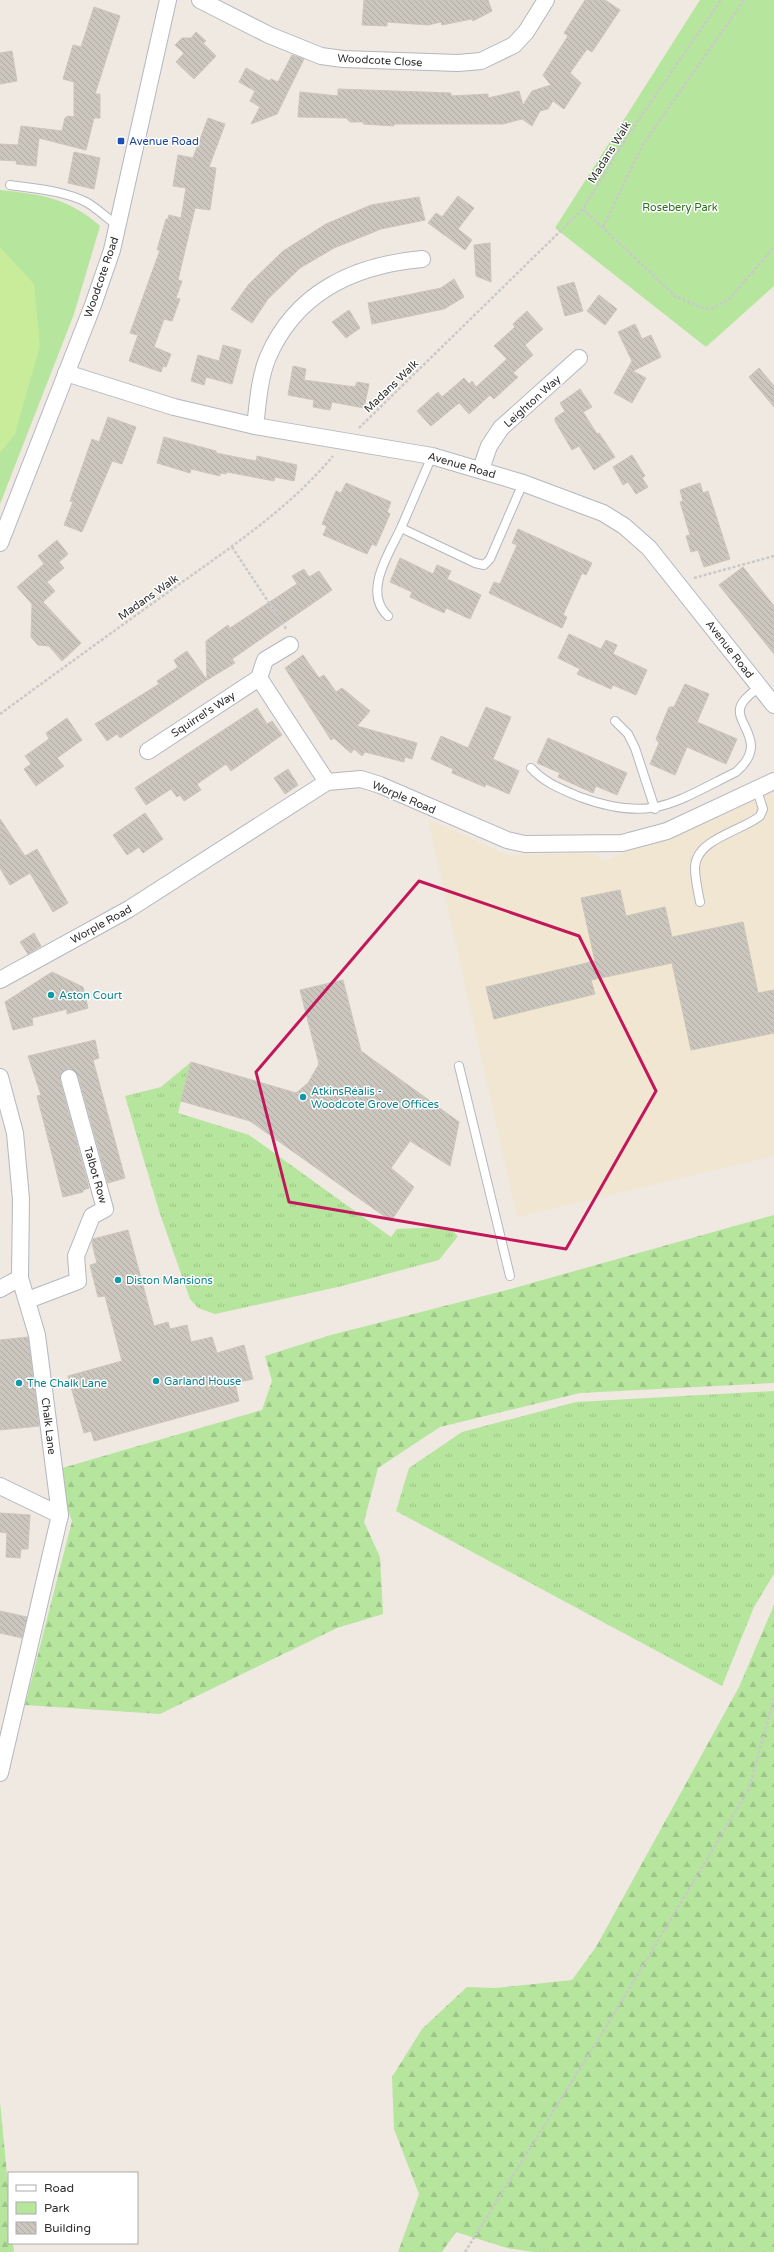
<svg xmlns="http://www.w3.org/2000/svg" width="774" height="2252" viewBox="0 0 774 2252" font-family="'Varela Round',sans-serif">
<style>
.education{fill:#f0e6d1}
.grass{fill:url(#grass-tufts)}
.forest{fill:url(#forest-firs)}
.park{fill:#b6e59e}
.pitch{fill:#c9ec9a}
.building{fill:url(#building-back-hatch);stroke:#cbc5ba}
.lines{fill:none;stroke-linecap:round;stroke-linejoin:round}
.lane-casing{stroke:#b4b7c1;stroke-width:10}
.street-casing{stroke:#b4b7c1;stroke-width:18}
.path{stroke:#c9c9c9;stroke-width:2.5;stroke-dasharray:3 2;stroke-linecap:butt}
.lane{stroke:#fff;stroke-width:8}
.street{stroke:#fff;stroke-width:16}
.marked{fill:none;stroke:#c2185b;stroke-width:3;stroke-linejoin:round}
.transit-dot{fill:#1a4fb4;stroke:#fff;stroke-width:1.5}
.culture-dot{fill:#0f9aa8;stroke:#fff;stroke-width:1.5}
.labels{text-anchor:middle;stroke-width:3;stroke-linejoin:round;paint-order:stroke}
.street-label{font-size:11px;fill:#2e2e2e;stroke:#fff}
.transit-label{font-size:11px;fill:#164399;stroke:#fff;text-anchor:start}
.park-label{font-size:11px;fill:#2c6e1b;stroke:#fff}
.culture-label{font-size:11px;fill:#0d838f;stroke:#fff;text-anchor:start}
</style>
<defs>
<pattern id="grass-tufts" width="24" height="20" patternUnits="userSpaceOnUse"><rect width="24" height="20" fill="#b6e59e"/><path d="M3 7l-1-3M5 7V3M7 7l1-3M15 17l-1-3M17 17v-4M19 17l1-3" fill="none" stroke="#9dc588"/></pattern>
<pattern id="forest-firs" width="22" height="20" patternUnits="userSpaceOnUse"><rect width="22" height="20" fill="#b6e59e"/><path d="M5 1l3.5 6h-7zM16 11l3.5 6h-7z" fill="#9dc588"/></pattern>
<pattern id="building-back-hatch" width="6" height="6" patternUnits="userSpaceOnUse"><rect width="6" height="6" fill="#cbc7bf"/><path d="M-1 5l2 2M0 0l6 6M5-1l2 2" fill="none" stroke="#afaba4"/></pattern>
</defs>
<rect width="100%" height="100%" fill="#efe9e1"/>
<!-- education -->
<path class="education" d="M774,791V1156L517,1217L428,819L507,855L591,853L605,861Z"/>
<!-- grass -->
<g class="grass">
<path d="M191,1062L178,1113L249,1135L391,1237L397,1229L448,1227L458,1236L439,1260L342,1286L215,1314L198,1308L190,1299L159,1211L125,1096L161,1087Z"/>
<path d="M774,1391V1574L754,1607L722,1686L396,1511L409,1468L462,1432L576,1402Z"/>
</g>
<!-- forest -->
<g class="forest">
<path d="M774,1215V1383L580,1393L440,1427L378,1468L364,1522L380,1557L383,1614L337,1628L160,1714L25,1705L72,1521L52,1471L262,1410L272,1381L265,1356L331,1335L507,1290Z"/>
<path d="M774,1605V2252H534L507,2248L456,2232L442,2252H398L419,2194L394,2129L392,2077L422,2029L467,1987L495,1988L572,1980L596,1947L739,1687Z"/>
<path d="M0,2101L9,2196V2243H13L14,2252H0Z"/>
</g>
<!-- park -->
<g class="park">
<path d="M700,0H774V286L706,347L555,228Z"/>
<path d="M0,190C41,194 68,198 100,226L74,314L0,504Z"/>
</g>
<!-- pitch -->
<path class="pitch" d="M0,247L34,284L40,346L15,434L0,453Z"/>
<!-- building -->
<g class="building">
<path d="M364,0H488L492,11L473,21L472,19L442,25L441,22L428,25L387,22V26L362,25Z"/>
<path d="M585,0H605L620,10L592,52L587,49L570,73L581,83L564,109L553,101L548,109L540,111L532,126L522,119L503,124H394V126L363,124L364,122H350L346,118L298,117L300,92L338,96V89L451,93V96L488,94V98L519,91L523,105L532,91L551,85L543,75L568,36L564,33Z"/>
<path d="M94,7L120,16L95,94H100V118H94L86,150L39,138L36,166L16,164L17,161L0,160V144L18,145L21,126L62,131L65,118L68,116L74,117V82L63,79L73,45L81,47Z"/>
<path d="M196,32L206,41L203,43L216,56L194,79L176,62L184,53L175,45L182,38H191Z"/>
<path d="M12,51L17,81L0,84V53Z"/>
<path d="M292,55L304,59L277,114L251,124L260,107L250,101L255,91L239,82L246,68L269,81L271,79L278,82Z"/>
<path d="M208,118L225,124L209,167L216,168L210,210L195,208L178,280L182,281L176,298L180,299L172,321L164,319L154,347L171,354L166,367L163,366L161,372L129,361L138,335L130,333L160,250H157L166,219H168L169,215L181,218L186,188L173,186L178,155L193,158Z"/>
<path d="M74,152L100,158L94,189L68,183Z"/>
<path d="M458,196L474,208L458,229L472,240L465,250L428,223L436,213L442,217Z"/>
<path d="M419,197L425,220L381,229L334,248L300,268L268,299L252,323L231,309L249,284L283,251L326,224L371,205Z"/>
<path d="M490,243L491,282L476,276L474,245Z"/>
<path d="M454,279L464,297L444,309L372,324L368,303L441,288Z"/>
<path d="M574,282L583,311L565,316L557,287Z"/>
<path d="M599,295L617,309L605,325L587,311Z"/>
<path d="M349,310L360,328L346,338L332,322Z"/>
<path d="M527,311L543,329L525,345L533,355L513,373L518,377L494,399L490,395L469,414L459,403L431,426L417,411L438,392L442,397L464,378L469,384L472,381L476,387L507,359L494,346L515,327L513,324Z"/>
<path d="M635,324L642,339L651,335L661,357L633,371L646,378L632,403L614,393L632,361L618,332Z"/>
<path d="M223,345L241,350L232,384L206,377L204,385L191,381L198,355L219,361Z"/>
<path d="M293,366L306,369L304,380L355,387L357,382L369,384L364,408L332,402L330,410L313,407L314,400L288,395Z"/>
<path d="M759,368L774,386V407L749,377Z"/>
<path d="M580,389L592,407L583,412L597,434L599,433L615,457L594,470L579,446L572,450L555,421V418L565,411L560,403Z"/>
<path d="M108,417L136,427L122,464L112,461L110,466L82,532L64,525L73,502L70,501L92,439L99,442Z"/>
<path d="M164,437L216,451V453L256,461L257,456L297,465L294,481L275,477L274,481L227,472L226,474L220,473V476L191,469L190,473L157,463Z"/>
<path d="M632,455L645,476L642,478L648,487L636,494L628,482L623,485L613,467Z"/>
<path d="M346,483L391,502L387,512L390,514L376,546L372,544L367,554L323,535L327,526L322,524L336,491L341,493Z"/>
<path d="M700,483L703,493L708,491L730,559L704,567L698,550L691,552L686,536L690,535L680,502L683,501L680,490Z"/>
<path d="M518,529L592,563L586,575L582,573L563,615L567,617L562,628L489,593L494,582L500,584L517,545L512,543Z"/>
<path d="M57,540L68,554L59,562L64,568L47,582L55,591L43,602L81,643L62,661L49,646L38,645L31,637L32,604L17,587L44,564L38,556Z"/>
<path d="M400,558L433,574L437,565L451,571L447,579L481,595L470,619L446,608L444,613L410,597L412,592L390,582Z"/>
<path d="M743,567L774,606V654L719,585Z"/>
<path d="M304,569L309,577L319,571L332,590L232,659L235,663L207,680L206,641L228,625L230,628L297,584L292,576Z"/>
<path d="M569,634L601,649L606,640L617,645L613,654L647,670L636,695L613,685L611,689L577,674L580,669L558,658Z"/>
<path d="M187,651L207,680L120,738L117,734L107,741L95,724L159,684L157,681L178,667L174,660Z"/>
<path d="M303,655L319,678L324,675L336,692L342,688L370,711L357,726L417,743L412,759L405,757L404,762L365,752L362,756L354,749L351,753L334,738L331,740L285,668Z"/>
<path d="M685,684L709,694L697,722L737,739L726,764L687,747L675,775L650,764L659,743L656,739L669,707H674Z"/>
<path d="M486,707L511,717L493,759L519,771L509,794L486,784L485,787L452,773L453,769L431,759L441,736L468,748Z"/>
<path d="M257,708L267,724L272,721L282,735L231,771L226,764L197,784L201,790L184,801L180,795L177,797L171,789L146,805L135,788Z"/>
<path d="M67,718L82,740L57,758L64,766L36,786L24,769L31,764L25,756L49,739L46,733Z"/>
<path d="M548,738L627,773L617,795L596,786L593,793L558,777L560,773L537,763Z"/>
<path d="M288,769L298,785L285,794L274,778Z"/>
<path d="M145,813L163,839L143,853L139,847L127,855L113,835Z"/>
<path d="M0,819L25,856L37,849L68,903L53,912L30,873L10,885L0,868Z"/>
<path d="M620,890L626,916L665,907L672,937L743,922L758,993L774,990V1033L691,1050L672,963L591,980L595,994L494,1019L486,987L595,961L581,898Z"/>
<path d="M34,933L41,946L28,954L20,942Z"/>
<path d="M52,972L83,987L88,1008L67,1014V1009L32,1018L33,1025L13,1030L5,1002Z"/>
<path d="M343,980L361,1051L459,1122L450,1166L410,1141L391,1168L414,1187L391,1221L250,1121L181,1101L191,1062L296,1093L308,1083L319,1064L300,990Z"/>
<path d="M95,1040L99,1058L93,1060L125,1178L108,1183L78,1075L72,1069H66L60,1075V1081L89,1188L83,1190V1192L63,1197L37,1096L41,1095L28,1056Z"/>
<path d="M128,1230L154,1326L168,1322L170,1329L187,1325L191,1342L212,1337L217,1353L244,1345L253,1379L235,1383L239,1401L94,1441L91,1431L84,1433L68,1376L122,1361L105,1296L98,1297L90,1265L97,1263L92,1243L93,1239Z"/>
<path d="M28,1337L39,1426L0,1430V1340Z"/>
<path d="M0,1513L30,1515L28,1549H21L20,1558L6,1557L7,1533L0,1532Z"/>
<path d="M0,1611L27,1617L22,1638L0,1633Z"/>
</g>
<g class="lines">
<defs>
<g id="lane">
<path d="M10,185C36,189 62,190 86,202C97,208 108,219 118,226"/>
<path d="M432,456L401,528L475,563L484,565L490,559L523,483"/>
<path d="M388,616C362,592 390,552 401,528"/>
<path d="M615,721L628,734L635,748L655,809"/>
<path d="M531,768C545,783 561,789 580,797C651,823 673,803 736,772C773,740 728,722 743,702C747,696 754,691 760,687"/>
<path d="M700,902C698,891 695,879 695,868C695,839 742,831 760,816L763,809L757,790"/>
<path d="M459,1066L510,1276"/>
</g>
<g id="street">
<path d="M200,0L269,35L321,56L343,59L458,63L481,61L514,45L526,32L546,0"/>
<path d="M66,373L174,407L255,426L432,456L523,483L603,513L624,526L649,548L774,705"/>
<path d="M255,426C258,404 259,378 268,357C296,292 355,265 422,259"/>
<path d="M481,469L489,446L501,428L579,358"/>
<path d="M0,543L93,305L112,250L168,0"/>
<path d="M290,645L265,660L259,678L327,782"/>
<path d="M148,751L259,678"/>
<path d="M0,980L129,909L327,782L361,779L380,785L507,840L525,844L622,843L667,831L774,781"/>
<path d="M0,1077L15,1133L21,1199L20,1278L37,1335L60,1515L0,1773"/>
<path d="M0,1289L20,1278"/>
<path d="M28,1300L78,1281L76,1256L92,1216L105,1209L69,1078"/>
<path d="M0,1486L60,1515"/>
</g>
</defs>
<!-- lane casing -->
<use href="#lane" class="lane-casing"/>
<!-- street casing -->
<use href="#street" class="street-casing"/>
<!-- path -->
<g class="path">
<path d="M583,209L675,296L700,307L711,309L729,299L774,247"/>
<path d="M603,227L642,146L744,0"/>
<path d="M359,428L583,209L628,135L721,0"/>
<path d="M232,547L287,630"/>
<path d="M694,578L774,556"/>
<path d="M0,714C56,673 111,633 167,593C225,551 287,511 333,456"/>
<path d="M465,2252L606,2027L749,1789L774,1698"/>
</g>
<!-- lane -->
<use href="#lane" class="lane"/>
<!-- street -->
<use href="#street" class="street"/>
</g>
<!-- marked area -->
<path class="marked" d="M419,881L579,936L656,1091L566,1249L289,1202L256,1072Z"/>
<!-- markers -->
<rect class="transit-dot" x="117" y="137" width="8" height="8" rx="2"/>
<g class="culture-dot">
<circle cx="51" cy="995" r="4"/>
<circle cx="303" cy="1097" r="4"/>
<circle cx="118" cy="1280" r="4"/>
<circle cx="156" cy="1381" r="4"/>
<circle cx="19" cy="1383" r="4"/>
</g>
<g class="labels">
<!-- street labels -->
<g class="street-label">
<text transform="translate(380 60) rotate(3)" y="4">Woodcote Close</text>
<text transform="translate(609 152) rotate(-58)" y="4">Madans Walk</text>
<text transform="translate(101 277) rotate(-71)" y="4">Woodcote Road</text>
<text transform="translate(391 386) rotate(-44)" y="4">Madans Walk</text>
<text transform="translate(532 401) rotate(-42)" y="4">Leighton Way</text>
<text transform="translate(462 465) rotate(16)" y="4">Avenue Road</text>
<text transform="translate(148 597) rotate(-35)" y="4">Madans Walk</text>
<text transform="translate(730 649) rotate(52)" y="4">Avenue Road</text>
<text transform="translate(203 714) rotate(-33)" y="4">Squirrel's Way</text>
<text transform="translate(404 797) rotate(23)" y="4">Worple Road</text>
<text transform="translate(101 924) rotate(-29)" y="4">Worple Road</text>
<text transform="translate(96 1175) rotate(74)" y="4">Talbot Row</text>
<text transform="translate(49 1426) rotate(83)" y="4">Chalk Lane</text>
</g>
<!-- transit labels -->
<g class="transit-label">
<text x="129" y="145">Avenue Road</text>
</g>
<!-- park labels -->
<g class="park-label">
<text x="680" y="211">Rosebery Park</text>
</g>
<!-- culture labels -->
<g class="culture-label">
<text x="59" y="999">Aston Court</text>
<text x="311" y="1095">AtkinsRéalis -<tspan x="311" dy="13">Woodcote Grove Offices</tspan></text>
<text x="126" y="1284">Diston Mansions</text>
<text x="164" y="1385">Garland House</text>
<text x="27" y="1387">The Chalk Lane</text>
</g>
</g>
<!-- legend -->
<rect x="8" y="2172" width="130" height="72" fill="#ffffff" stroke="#ababab"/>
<rect x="16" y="2185" width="20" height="6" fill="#ffffff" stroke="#ababab"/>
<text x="44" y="2192" font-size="12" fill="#2e2e2e">Road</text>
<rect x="16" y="2202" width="20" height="12" fill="#b6e59e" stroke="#ababab"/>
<text x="44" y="2212" font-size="12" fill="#2e2e2e">Park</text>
<rect x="16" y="2222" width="20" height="12" fill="url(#building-back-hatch)" stroke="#ababab"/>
<text x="44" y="2232" font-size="12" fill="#2e2e2e">Building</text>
</svg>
